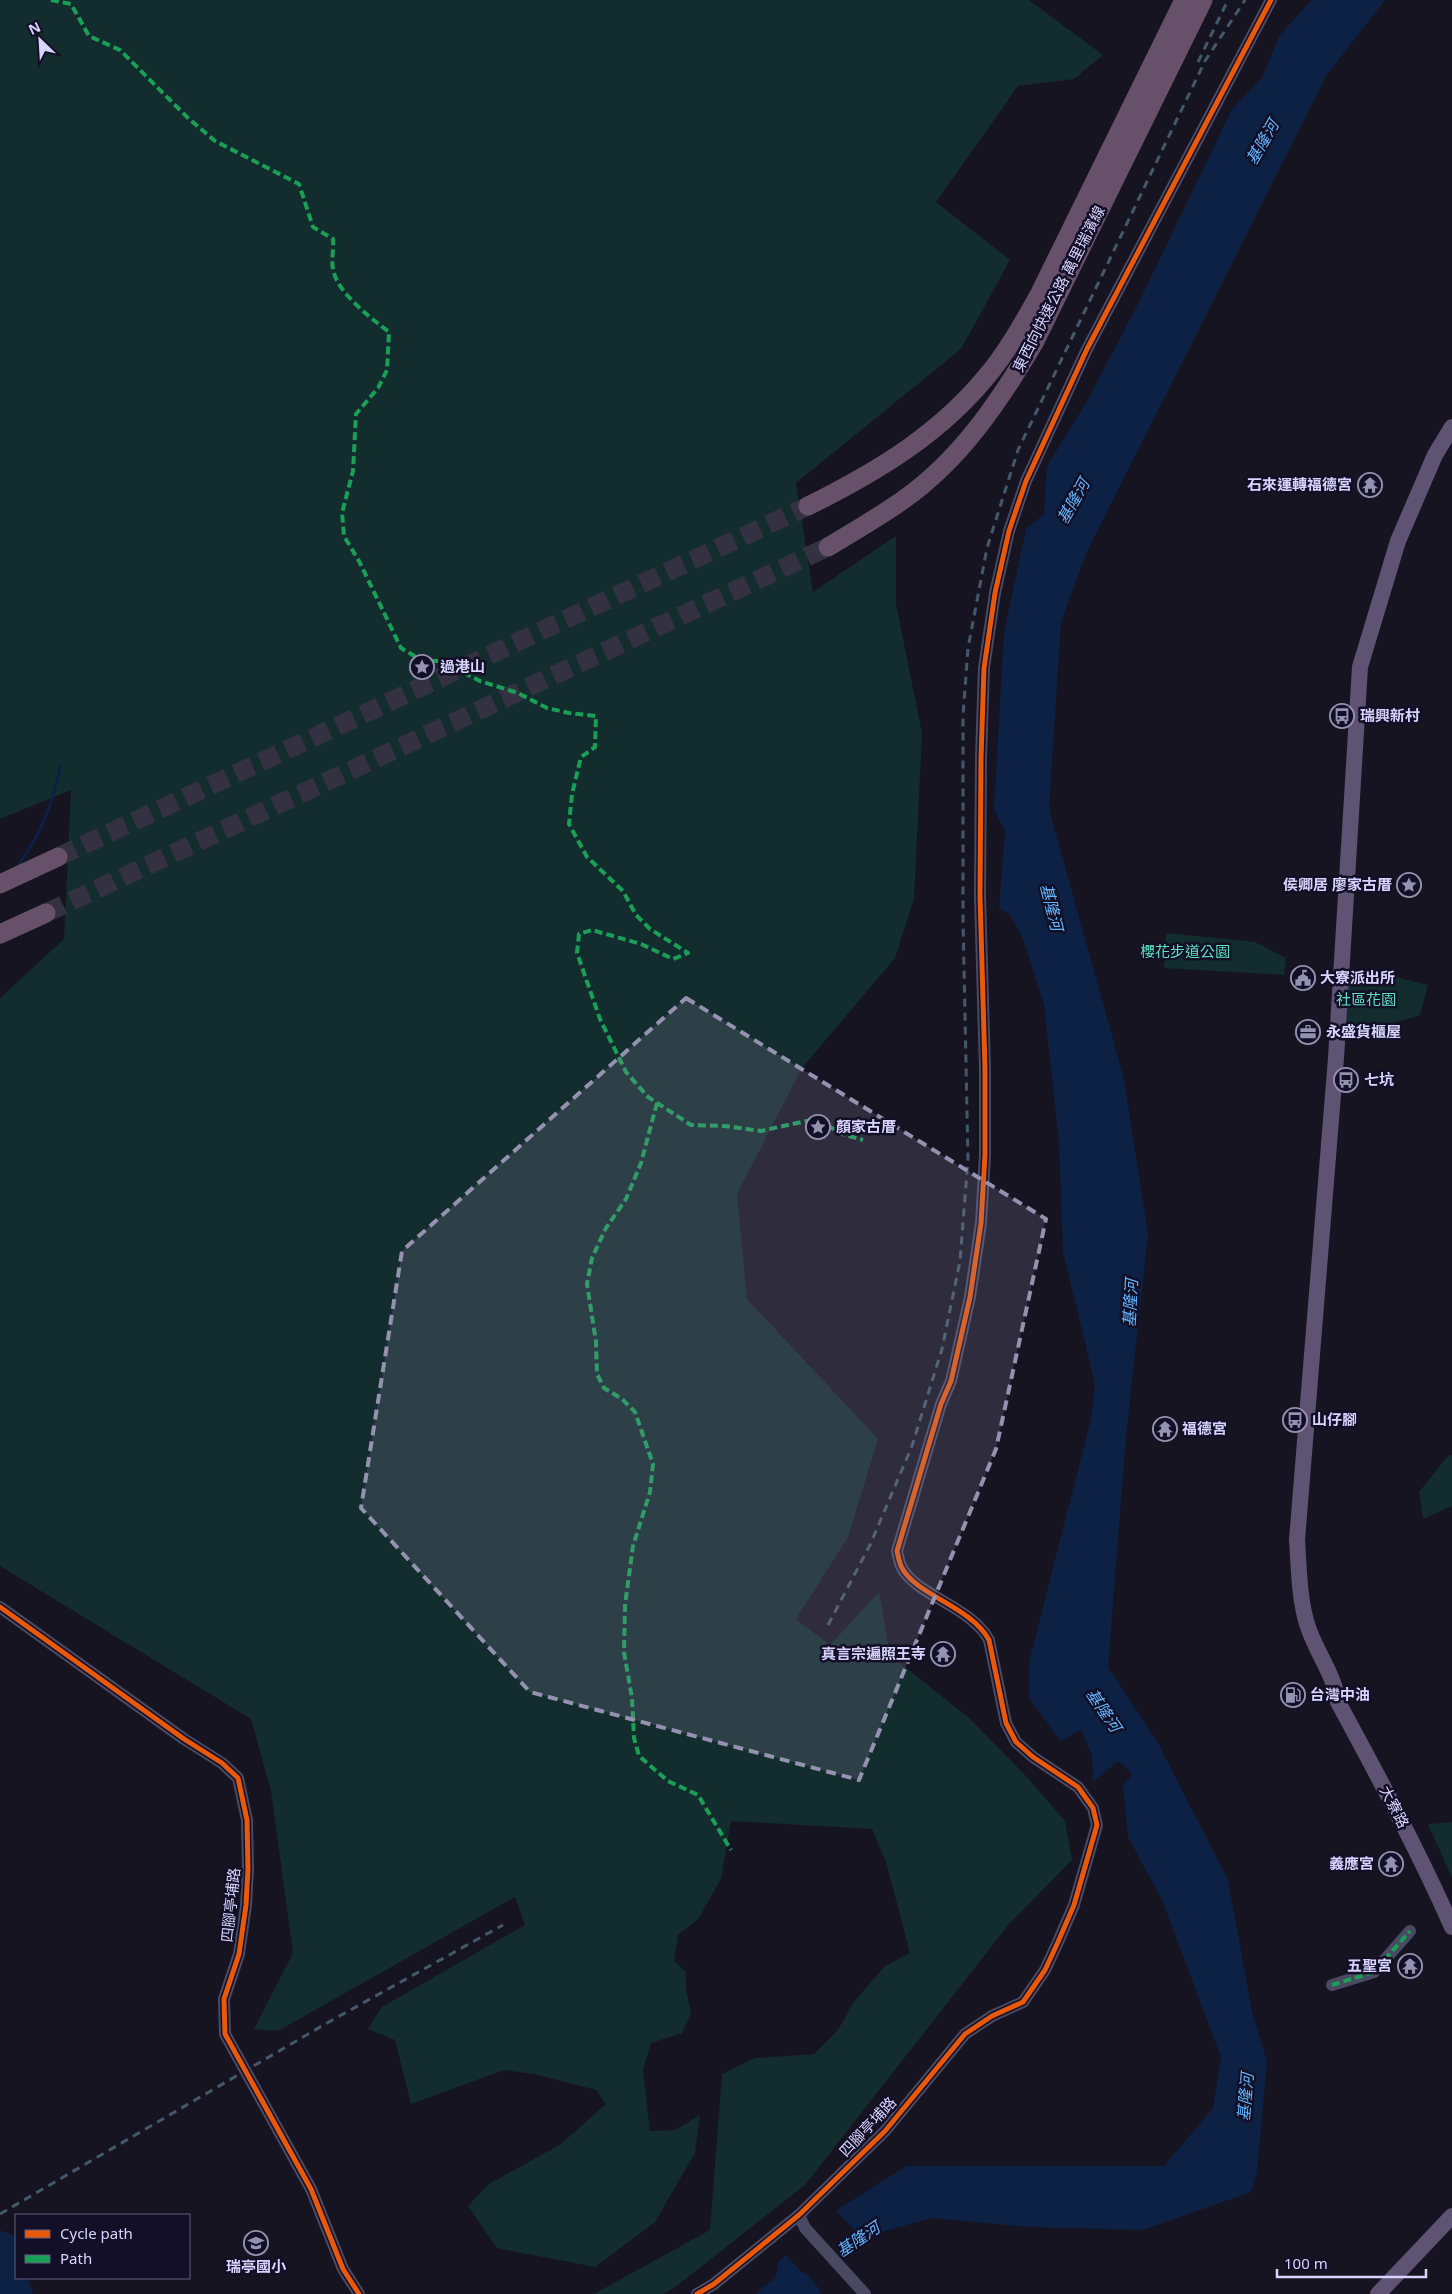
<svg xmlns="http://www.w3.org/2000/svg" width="1452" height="2294" viewBox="0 0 1452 2294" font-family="'Noto Sans','Noto Sans TC',sans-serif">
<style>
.green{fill:#132c2d}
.water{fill:#0d2144}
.pier{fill:#161421}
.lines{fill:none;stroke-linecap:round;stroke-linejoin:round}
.stream{stroke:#0d2144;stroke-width:3}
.river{stroke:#0d2144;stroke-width:18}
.highway-tunnel{stroke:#333142;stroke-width:19;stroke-dasharray:19 9;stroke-linecap:butt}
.minor{stroke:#4a4962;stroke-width:12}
.major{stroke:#5e5373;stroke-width:16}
.highway{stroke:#67516a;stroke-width:19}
.rail{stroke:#43596b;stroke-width:3;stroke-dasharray:8 6;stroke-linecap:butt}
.quiet{stroke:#1a9f57;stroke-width:4;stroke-dasharray:8 4;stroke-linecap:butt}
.cycleway-casing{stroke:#130f26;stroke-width:8}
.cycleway{stroke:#e8590c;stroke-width:5}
.marked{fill:#9591b1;fill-opacity:0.2;stroke:#9591b1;stroke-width:4;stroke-dasharray:10 6;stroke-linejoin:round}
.labels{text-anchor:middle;stroke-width:5;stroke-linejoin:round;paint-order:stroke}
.street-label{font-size:15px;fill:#d9d4ff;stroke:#130f26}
.poi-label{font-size:15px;font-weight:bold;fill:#d9d4ff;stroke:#130f26;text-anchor:start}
.park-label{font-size:15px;fill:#5fe0c0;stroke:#130f26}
.water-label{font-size:16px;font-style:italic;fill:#62b6ff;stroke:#130f26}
</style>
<rect width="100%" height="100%" fill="#161421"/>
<!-- green -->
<g class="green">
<path d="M0,0H1029L1103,55L1074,79L1018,86L936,202L1010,260L961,349L796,483L813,592L896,536V604L922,733L914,899L895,958L802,1068L737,1194L747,1299L878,1439L848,1537L796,1619L830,1645L879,1592L890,1655L968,1717L1027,1777L1065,1821L1072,1860L1009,1924L805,2185L674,2288L664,2294H594L710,2230L722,2074L755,2058L814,2054L838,2030L853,2003L885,1966L910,1953L886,1862L872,1829L731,1821L721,1879L698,1919L678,1935L674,1961L686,1972V1989L691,2014L682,2033L651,2043L643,2070L650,2131L675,2130L700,2115L695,2153L655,2222L595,2267L497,2248L468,2206L489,2184L561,2144L606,2104L596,2090L538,2075L504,2070L411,2104L395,2040L368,2029L382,2007L525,1925L515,1897L278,2031L254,2029L293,1953L271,1791L251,1719L0,1566V998L64,939L71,790L0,819Z"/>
<path d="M1166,933L1255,942L1286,958L1284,975L1164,968Z"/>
<path d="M1332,972L1396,977L1428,985L1420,1015L1381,1027L1338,1025L1340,1000L1332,987Z"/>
<path d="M1452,1455V1506L1423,1519L1419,1492L1448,1456Z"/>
<path d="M1452,1822V1878L1428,1824Z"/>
</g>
<!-- water -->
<g class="water">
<path d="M1312,0H1385L1326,76L1086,554L1061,622L1049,809L1124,1079L1148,1234L1126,1437L1108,1667L1158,1743L1228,1880L1252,2011L1267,2062L1257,2172L1251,2192L1143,2230L1030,2227L931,2218L868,2236L800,2294H755L776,2277L778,2262L841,2207L907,2166H1164L1213,2108L1221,2057L1162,1900L1128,1837L1123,1786L1132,1774L1118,1761L1093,1782L1092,1756L1081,1730L1061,1741L1029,1698V1662L1091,1419L1095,1384L1063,1252L1059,1142L1044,1005L1023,939L1010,915L999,908L1005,831L994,809L1004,632L1026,529L1044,514L1047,466L1087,401L1138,304L1232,109L1262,78L1279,36Z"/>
<path d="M0,2230L16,2237V2278H28L33,2294H0Z"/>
</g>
<!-- pier -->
<path class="pier" d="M835,2209L865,2242L814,2286L784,2253Z"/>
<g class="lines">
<!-- stream -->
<path class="stream" d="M16,868C43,832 51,807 61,764"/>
<!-- river -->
<path class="river" d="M801,2281L812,2294"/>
<!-- highway-tunnel -->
<g class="highway-tunnel">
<path d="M58,857L808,506"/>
<path d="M46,913L828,547"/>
</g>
<!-- minor -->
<g class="minor">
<path d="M0,1607L184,1739L222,1763L238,1778L247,1820L248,1869L246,1905L239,1954L224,1999L225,2034L311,2189L343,2269L359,2294"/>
<path d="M1332,1985L1374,1972L1410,1931"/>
<path d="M799,2215L805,2228L865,2294"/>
<path d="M697,2294L714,2284L799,2215L885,2131L965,2034L992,2016L1023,2002L1045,1970L1058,1942L1074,1905L1097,1825L1093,1808L1078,1787L1033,1757L1016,1742L1006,1723L989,1640C971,1606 914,1595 901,1566C899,1561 898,1556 897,1551L941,1404L951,1381L970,1297L981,1223L985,1155V1069L980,896L981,758L984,668L995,593L1009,531L1026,481L1087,349L1271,0"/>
</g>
<!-- major -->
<g class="major">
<path d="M1452,427L1435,455L1398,541L1360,667L1336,1058L1297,1540C1299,1568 1299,1598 1307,1624C1315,1651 1335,1675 1338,1702C1378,1776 1418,1850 1452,1927"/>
<path d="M1378,2294L1452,2216"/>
</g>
<!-- highway -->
<g class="highway">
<path d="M808,506C877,472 942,433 991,371C1010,347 1025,320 1040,293L1184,0"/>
<path d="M828,547C853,532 879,517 903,500C960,460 999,402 1034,343L1203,0"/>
<path d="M0,884L58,857"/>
<path d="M0,934L46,913"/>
</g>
<!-- rail -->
<g class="rail">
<path d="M1198,62L1228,0"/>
<path d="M828,1625L870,1545L912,1446L942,1349L960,1261L968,1159L963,920V716L968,648L987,548L1018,450L1205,61L1245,0"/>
<path d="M0,2214L327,2023L503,1925"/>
</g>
<!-- quiet -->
<g class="quiet">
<path d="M51,0L71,4L89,36L120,50L188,118L215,141L299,184L313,227L333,239C334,248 331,261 333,269C337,293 371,318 389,332L387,370L378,388L356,414L353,471L342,513L344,536L359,561L401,648L423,661H441L480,681L518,693L547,708L569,713L596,716L595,747L581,757L572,794L569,824L587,857L623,891L636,915L650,929L688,953L673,959L641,944L592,930L579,934L577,953L600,1019L626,1072L648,1097L691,1125L725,1126L761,1131L806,1121H820L842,1134L863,1140"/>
<path d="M657,1103L641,1163L626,1199L606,1228L592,1258L587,1284L596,1342L597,1374L604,1388L622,1399L635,1412L653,1464L650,1492L633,1546L625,1605L624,1652L632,1698L634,1738L639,1756L668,1781L698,1795L731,1850"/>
<path d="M1332,1985L1374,1972L1410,1931"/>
</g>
<defs>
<g id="cycleway">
<path d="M0,1607L184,1739L222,1763L238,1778L247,1820L248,1869L246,1905L239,1954L224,1999L225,2034L311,2189L343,2269L359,2294"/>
<path d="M697,2294L714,2284L799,2215L885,2131L965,2034L992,2016L1023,2002L1045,1970L1058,1942L1074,1905L1097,1825L1093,1808L1078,1787L1033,1757L1016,1742L1006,1723L989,1640C971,1606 914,1595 901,1566C899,1561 898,1556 897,1551L941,1404L951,1381L970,1297L981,1223L985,1155V1069L980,896L981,758L984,668L995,593L1009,531L1026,481L1087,349L1271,0"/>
</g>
</defs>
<!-- cycleway casing -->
<use href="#cycleway" class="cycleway-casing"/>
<!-- cycleway -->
<use href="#cycleway" class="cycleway"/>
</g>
<!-- marked area -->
<path class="marked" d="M686,998L1046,1219L996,1449L859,1780L530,1692L361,1508L402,1251Z"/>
<!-- icons -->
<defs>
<symbol id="temple-ring" viewBox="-11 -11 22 22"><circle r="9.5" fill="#130f26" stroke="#9591b1" stroke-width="1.5"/><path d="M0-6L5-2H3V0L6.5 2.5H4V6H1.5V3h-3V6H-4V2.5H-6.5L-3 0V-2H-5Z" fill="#9591b1"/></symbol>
<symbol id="sight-ring" viewBox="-11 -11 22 22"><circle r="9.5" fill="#130f26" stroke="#9591b1" stroke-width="1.5"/><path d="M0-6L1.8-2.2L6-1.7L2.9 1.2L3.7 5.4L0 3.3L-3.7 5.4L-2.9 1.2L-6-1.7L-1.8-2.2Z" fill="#9591b1"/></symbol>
<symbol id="bus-ring" viewBox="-11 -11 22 22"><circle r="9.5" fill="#130f26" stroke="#9591b1" stroke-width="1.5"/><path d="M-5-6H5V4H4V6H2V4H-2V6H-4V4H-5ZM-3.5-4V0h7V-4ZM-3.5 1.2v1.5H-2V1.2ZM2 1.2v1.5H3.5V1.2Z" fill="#9591b1"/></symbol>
<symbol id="civic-ring" viewBox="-11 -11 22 22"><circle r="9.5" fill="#130f26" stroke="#9591b1" stroke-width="1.5"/><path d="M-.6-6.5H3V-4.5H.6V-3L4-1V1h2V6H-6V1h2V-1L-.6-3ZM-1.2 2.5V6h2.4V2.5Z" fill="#9591b1"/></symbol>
<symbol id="office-ring" viewBox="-11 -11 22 22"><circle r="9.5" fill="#130f26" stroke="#9591b1" stroke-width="1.5"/><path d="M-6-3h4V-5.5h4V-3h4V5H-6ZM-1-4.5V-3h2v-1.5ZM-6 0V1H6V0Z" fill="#9591b1"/></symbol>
<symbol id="fuel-ring" viewBox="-11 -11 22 22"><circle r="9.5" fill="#130f26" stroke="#9591b1" stroke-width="1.5"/><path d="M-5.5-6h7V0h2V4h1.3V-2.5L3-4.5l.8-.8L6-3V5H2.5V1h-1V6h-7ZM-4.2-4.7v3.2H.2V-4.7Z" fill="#9591b1"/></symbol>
<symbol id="school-ring" viewBox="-11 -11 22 22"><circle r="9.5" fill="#130f26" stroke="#9591b1" stroke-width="1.5"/><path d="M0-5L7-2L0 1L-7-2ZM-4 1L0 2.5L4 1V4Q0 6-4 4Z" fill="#9591b1"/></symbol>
</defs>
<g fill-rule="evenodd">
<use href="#temple-ring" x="1356" y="471" width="28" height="28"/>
<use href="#sight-ring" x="408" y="653" width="28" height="28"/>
<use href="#bus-ring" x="1328" y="702" width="28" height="28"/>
<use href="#sight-ring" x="1395" y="871" width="28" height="28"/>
<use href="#civic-ring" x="1289" y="964" width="28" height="28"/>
<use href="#office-ring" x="1294" y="1018" width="28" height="28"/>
<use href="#bus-ring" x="1332" y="1066" width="28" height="28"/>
<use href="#sight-ring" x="804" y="1113" width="28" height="28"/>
<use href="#bus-ring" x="1281" y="1406" width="28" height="28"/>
<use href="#temple-ring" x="1151" y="1415" width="28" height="28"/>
<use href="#temple-ring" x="929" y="1640" width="28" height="28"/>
<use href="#fuel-ring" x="1279" y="1681" width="28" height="28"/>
<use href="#temple-ring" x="1377" y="1850" width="28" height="28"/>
<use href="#temple-ring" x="1396" y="1952" width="28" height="28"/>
<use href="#school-ring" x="242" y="2229" width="28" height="28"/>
</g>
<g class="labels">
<!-- street labels -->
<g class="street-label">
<text transform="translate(1059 289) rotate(-63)" y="5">東西向快速公路 萬里瑞濱線</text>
<text transform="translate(1394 1807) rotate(63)" y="5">大寮路</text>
<text transform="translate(231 1905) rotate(-84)" y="5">四腳亭埔路</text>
<text transform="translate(868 2127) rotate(-47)" y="5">四腳亭埔路</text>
</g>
<!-- poi labels -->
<g class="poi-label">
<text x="1352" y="490" text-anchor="end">石來運轉福德宮</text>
<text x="440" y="672">過港山</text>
<text x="1360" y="721">瑞興新村</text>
<text x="1392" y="890" text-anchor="end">侯卿居 廖家古厝</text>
<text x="1320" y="983">大寮派出所</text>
<text x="1326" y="1037">永盛貨櫃屋</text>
<text x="1364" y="1085">七坑</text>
<text x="836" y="1132">顏家古厝</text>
<text x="1312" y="1425">山仔腳</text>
<text x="1182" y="1434">福德宮</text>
<text x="926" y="1659" text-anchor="end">真言宗遍照王寺</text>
<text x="1310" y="1700">台灣中油</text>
<text x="1374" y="1869" text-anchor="end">義應宮</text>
<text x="1392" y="1971" text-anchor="end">五聖宮</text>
<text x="256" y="2272" text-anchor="middle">瑞亭國小</text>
</g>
<!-- park labels -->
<g class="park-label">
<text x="1185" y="957">櫻花步道公園</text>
<text x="1366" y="1005">社區花園</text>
</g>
<!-- water labels -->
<g class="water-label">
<text transform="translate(1262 142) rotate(-60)" y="6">基隆河</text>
<text transform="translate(1073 501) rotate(-61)" y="6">基隆河</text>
<text transform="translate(1052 907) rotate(76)" y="6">基隆河</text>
<text transform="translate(1130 1303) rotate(-87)" y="6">基隆河</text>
<text transform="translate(1104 1710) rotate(56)" y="6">基隆河</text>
<text transform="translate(1245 2097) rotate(-85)" y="6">基隆河</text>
<text transform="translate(858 2239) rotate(-34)" y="6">基隆河</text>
</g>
</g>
<!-- legend -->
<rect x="15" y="2214" width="175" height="65" fill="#130f26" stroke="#625e7d"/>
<rect x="25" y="2230" width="25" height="8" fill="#e8590c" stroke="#625e7d"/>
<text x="60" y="2239" font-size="15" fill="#d9d4ff">Cycle path</text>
<rect x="25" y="2255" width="25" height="8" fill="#1a9f57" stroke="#625e7d"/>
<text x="60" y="2264" font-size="15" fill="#d9d4ff">Path</text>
<!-- north arrow -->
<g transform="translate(40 40) rotate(335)" stroke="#130f26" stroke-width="4" paint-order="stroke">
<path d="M0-4L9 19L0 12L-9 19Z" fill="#d9d4ff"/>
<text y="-8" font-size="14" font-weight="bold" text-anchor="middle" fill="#d9d4ff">N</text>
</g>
<!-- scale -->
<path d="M1277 2269v8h149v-8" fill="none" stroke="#d9d4ff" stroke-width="2.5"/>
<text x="1284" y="2269" font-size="15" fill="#d9d4ff" stroke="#130f26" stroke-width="4" paint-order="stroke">100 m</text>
</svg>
